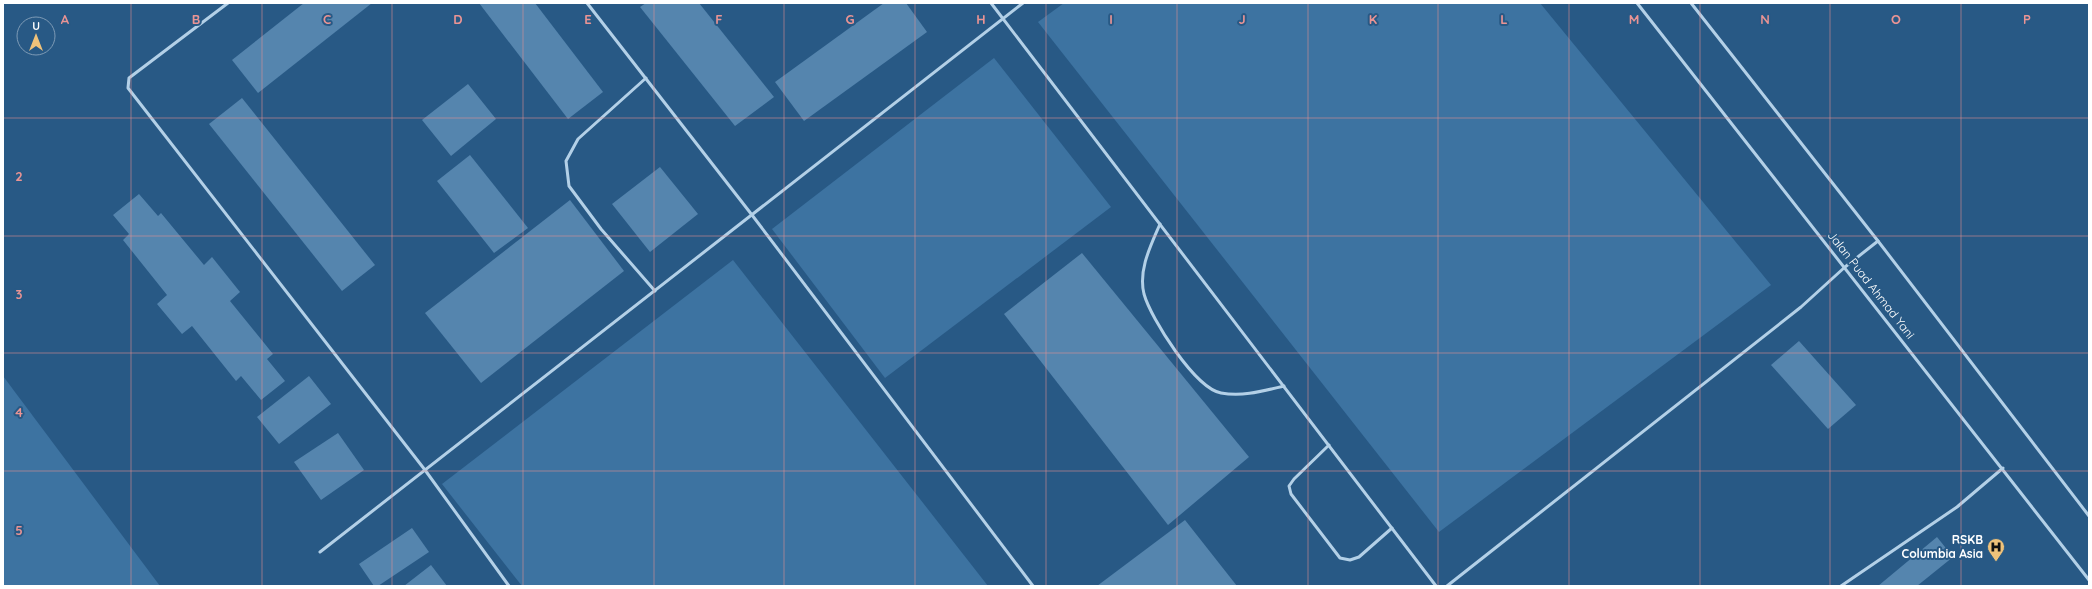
<svg xmlns="http://www.w3.org/2000/svg" width="2092" height="589" viewBox="0 0 2092 589" font-family="Quicksand,sans-serif">
<style>
.green{fill:#3d73a1}
.building{fill:#5585ae}
.lines{fill:none;stroke-linecap:round;stroke-linejoin:round}
.service{stroke:#b3d0e7;stroke-width:3}
.grid{fill:none;stroke:#ea9494;stroke-width:1;stroke-opacity:0.55}
.labels{text-anchor:middle;stroke-width:4;stroke-linejoin:round;paint-order:stroke}
.street-label{font-size:12px;fill:#fff;stroke:#285985}
.poi-label{font-size:12px;font-weight:bold;fill:#fff;stroke:#285985;text-anchor:end}
.grid-label{font-size:13px;text-anchor:middle;font-weight:bold;fill:#ea9494;stroke:#285985;stroke-width:4;stroke-linejoin:round;paint-order:stroke}
</style>
<rect width="100%" height="100%" fill="#285985"/>
<!-- green -->
<g class="green">
<path d="M1064,3H1540L1771,285L1439,532L1038,22Z"/>
<path d="M994,58L1111,207L885,378L772,229Z"/>
<path d="M733,260L988,586H522L442,484Z"/>
<path d="M3,376L160,586H3Z"/>
</g>
<!-- building -->
<g class="building">
<path d="M304,3H372L258,93L232,60Z"/>
<path d="M479,3H535L603,92L568,119Z"/>
<path d="M646,3H699L774,97L735,126L640,7Z"/>
<path d="M884,3H906L927,32L804,121L775,82Z"/>
<path d="M468,84L496,119L451,156L422,120Z"/>
<path d="M242,98L375,265L342,291L209,124Z"/>
<path d="M470,155L528,228L494,253L437,181Z"/>
<path d="M660,167L698,214L650,252L612,204Z"/>
<path d="M139,194L158,216L161,213L204,265L212,257L240,292L230,301L273,354L267,359L285,381L261,400L241,376L236,381L192,326L182,334L157,304L167,295L123,240L129,234L113,215Z"/>
<path d="M570,200L624,271L481,383L425,313Z"/>
<path d="M1082,253L1249,457L1168,525L1004,314Z"/>
<path d="M1799,341L1856,405L1828,429L1771,365Z"/>
<path d="M309,376L331,404L279,444L257,417Z"/>
<path d="M338,433L364,470L321,500L294,462Z"/>
<path d="M1185,520L1237,586H1097Z"/>
<path d="M412,528L429,552L378,586H374L359,564Z"/>
<path d="M1937,537L1953,557L1917,586H1878Z"/>
<path d="M431,565L447,586H404Z"/>
</g>
<g class="lines">
<!-- service -->
<g class="service">
<path d="M228,3L129,78L128,88L425,470L509,586"/>
<path d="M587,3L752,215L1033,586"/>
<path d="M991,3L1436,586"/>
<path d="M1637,3L2089,580"/>
<path d="M1691,3L1878,241L2089,516"/>
<path d="M646,78L578,139L566,161L569,186L601,229L655,291"/>
<path d="M1160,224C1151,245 1138,270 1144,294C1151,319 1195,388 1221,393C1243,397 1263,391 1284,386"/>
<path d="M1329,445L1294,479L1289,486L1291,494L1340,558L1350,560L1359,557L1392,528"/>
<path d="M320,552L1023,3"/>
<path d="M1447,586L1801,307L1845,267L1878,241"/>
<path d="M1841,586L1957,507L2003,468"/>
</g>
</g>
<!-- grid -->
<path class="grid" d="M131,3V586M262,3V586M392,3V586M523,3V586M654,3V586M784,3V586M915,3V586M1046,3V586M1177,3V586M1308,3V586M1438,3V586M1569,3V586M1700,3V586M1830,3V586M1961,3V586M3,118H2089M3,236H2089M3,353H2089M3,471H2089"/>
<!-- icons -->
<defs>
<symbol id="hospital-pin" viewBox="-11 -11 22 30"><path d="M0 17L-7.5 6A9.5 9.5 0 1 1 7.5 6Z" fill="#efc27a" stroke="#285985"/><path d="M-5-5h3v3.5h4V-5h3V5h-3V1.5h-4V5h-3Z" fill="#111"/></symbol>
</defs>
<g fill-rule="evenodd">
<use href="#hospital-pin" x="1986" y="537" width="20" height="27"/>
</g>
<g class="labels">
<!-- street labels -->
<g class="street-label">
<text transform="translate(1871 285) rotate(52)" y="4">Jalan Puad Ahmad Yani</text>
</g>
<!-- poi labels -->
<g class="poi-label">
<text x="1983" y="544">RSKB<tspan x="1983" dy="14">Columbia Asia</tspan></text>
</g>
</g>
<g class="grid-label">
<text x="65" y="24">A</text>
<text x="196" y="24">B</text>
<text x="327" y="24">C</text>
<text x="458" y="24">D</text>
<text x="588" y="24">E</text>
<text x="719" y="24">F</text>
<text x="850" y="24">G</text>
<text x="981" y="24">H</text>
<text x="1111" y="24">I</text>
<text x="1242" y="24">J</text>
<text x="1373" y="24">K</text>
<text x="1504" y="24">L</text>
<text x="1634" y="24">M</text>
<text x="1765" y="24">N</text>
<text x="1896" y="24">O</text>
<text x="2027" y="24">P</text>
<text x="19" y="181">2</text>
<text x="19" y="299">3</text>
<text x="19" y="417">4</text>
<text x="19" y="535">5</text>
</g>
<!-- border -->
<rect width="2092" height="589" fill="none" stroke="#ffffff" stroke-width="8"/>
<!-- north arrow -->
<g transform="translate(36 36)"><circle r="19" fill="#285985" stroke="#7e9bb6"/>
<path d="M0-3L7 15L0 10L-7 15Z" fill="#efc27a"/>
<text y="-6" font-size="11" font-weight="bold" text-anchor="middle" fill="#ffffff">U</text>
</g>
</svg>
